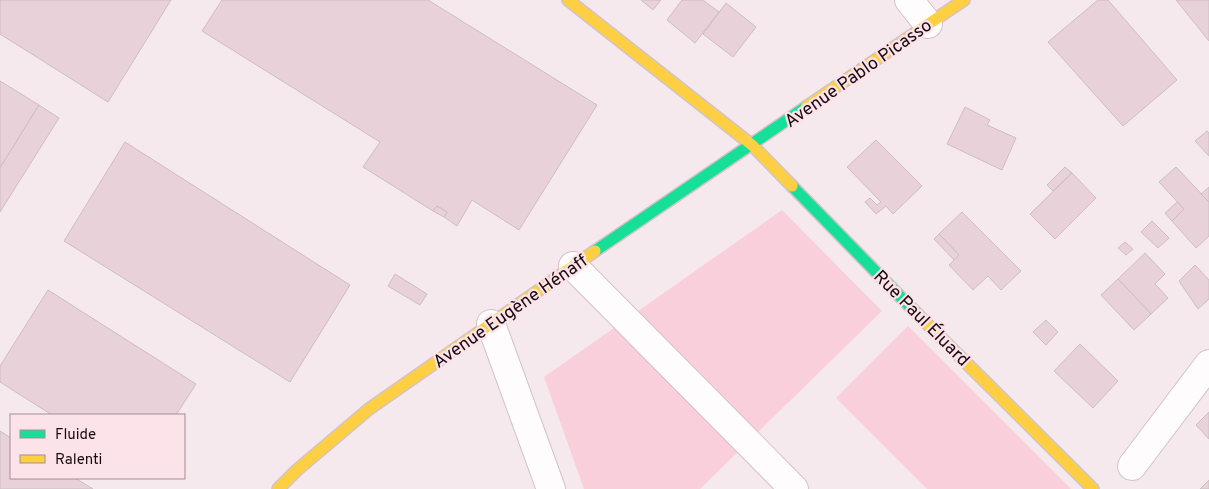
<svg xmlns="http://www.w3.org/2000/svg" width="1209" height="489" viewBox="0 0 1209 489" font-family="Overpass,sans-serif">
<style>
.green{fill:#facfdc}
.building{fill:#e8d1d8;stroke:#ccbec2}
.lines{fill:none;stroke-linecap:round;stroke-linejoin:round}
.street-casing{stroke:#d1c4c8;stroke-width:30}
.fast-casing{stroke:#d1c4c8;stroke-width:14}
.slow-casing{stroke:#d1c4c8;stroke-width:14}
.street{stroke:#fefcfc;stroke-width:28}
.fast{stroke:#16e098;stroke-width:11}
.slow{stroke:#ffcf43;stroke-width:11}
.labels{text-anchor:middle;stroke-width:4.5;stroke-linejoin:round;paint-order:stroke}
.street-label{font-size:18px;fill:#190c10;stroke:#fce3ea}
</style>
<rect width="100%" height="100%" fill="#f6e9ed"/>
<!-- green -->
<g class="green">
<path d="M782,210L882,311L700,489H584L544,377Z"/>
<path d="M908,326L1071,489H927L836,398Z"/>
</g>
<!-- building -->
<g class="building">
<path d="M0,0H171L108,102L0,34Z"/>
<path d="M222,0H428L597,105L519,230L472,200L457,226L444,217L447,212L437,206L433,211L363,167L380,142L202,31Z"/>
<path d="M641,0H661L653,10Z"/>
<path d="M682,0H703L719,12L695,43L667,20Z"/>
<path d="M1098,0H1108L1177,80L1123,126L1048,42Z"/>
<path d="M1176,0H1209V41Z"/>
<path d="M726,3L756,27L733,57L703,34Z"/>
<path d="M0,81L39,105L0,168Z"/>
<path d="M39,105L59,118L0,212V168Z"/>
<path d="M965,107L990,120L987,125L1016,138L1002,170L947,144Z"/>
<path d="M1207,131L1209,133V156L1195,141Z"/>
<path d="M876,140L922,186L893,214L886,206L876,214L865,202L870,198L877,205L881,202L847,167Z"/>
<path d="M125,142L350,285L290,382L64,241Z"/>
<path d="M1065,167L1072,173L1053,191L1047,185Z"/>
<path d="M1176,167L1209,202V236L1196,248L1172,221L1184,209L1159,182Z"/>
<path d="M1072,173L1096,198L1055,239L1030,214Z"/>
<path d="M1209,187V202L1201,194Z"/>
<path d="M1177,202L1184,209L1172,221L1165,213Z"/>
<path d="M437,206L447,212L444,217L433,211Z"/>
<path d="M962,212L1021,271L1001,290L988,276L973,290L949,265L959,255L939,234Z"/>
<path d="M1152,221L1169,238L1158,248L1141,232Z"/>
<path d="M939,234L959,255L954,260L934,239Z"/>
<path d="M1125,242L1133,249L1126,255L1118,248Z"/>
<path d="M1145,253L1165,274L1155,284L1168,298L1151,314L1118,279Z"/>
<path d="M1195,265L1209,280V299L1198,309L1179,281Z"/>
<path d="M395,274L427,294L420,305L388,286Z"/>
<path d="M1118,279L1151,314L1134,330L1101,295Z"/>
<path d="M48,290L196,384L176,415H52L0,382V366Z"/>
<path d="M1046,320L1058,332L1046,345L1033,332Z"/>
<path d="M1080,344L1118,381L1093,408L1054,371Z"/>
<path d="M1209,412V439L1196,425Z"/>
<path d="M0,431L11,438V478H75L93,489H0Z"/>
<path d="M1209,480V489H1200Z"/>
</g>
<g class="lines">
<defs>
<g id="street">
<path d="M909,0L928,24"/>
<path d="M573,266L794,489"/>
<path d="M491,324L551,489"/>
<path d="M1132,466L1209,364"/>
</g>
<g id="fast">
<path d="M792,186L923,320"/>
<path d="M595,251L806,107"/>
</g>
<g id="slow">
<path d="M568,0L752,145L792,186"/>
<path d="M806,107L964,0"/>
<path d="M923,320L1093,489"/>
<path d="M278,489L297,470L369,409L595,251"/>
</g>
</defs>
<!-- street casing -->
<use href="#street" class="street-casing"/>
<!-- fast casing -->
<use href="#fast" class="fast-casing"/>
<!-- slow casing -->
<use href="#slow" class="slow-casing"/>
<!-- street -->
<use href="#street" class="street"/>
<!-- fast -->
<use href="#fast" class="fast"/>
<!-- slow -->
<use href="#slow" class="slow"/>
</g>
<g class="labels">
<!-- street labels -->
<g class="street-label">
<text transform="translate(858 73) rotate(-35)" y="6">Avenue Pablo Picasso</text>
<text transform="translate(510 311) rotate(-35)" y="6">Avenue Eugène Hénaff</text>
<text transform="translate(922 318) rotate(45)" y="6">Rue Paul Éluard</text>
</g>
</g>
<!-- legend -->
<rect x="10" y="414" width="175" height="65" fill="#fce3ea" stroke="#a18d93"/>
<rect x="20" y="430" width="25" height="8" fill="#16e098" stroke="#a18d93"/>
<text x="55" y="439" font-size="15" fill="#190c10">Fluide</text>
<rect x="20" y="455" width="25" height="8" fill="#ffcf43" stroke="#a18d93"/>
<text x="55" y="464" font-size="15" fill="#190c10">Ralenti</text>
</svg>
